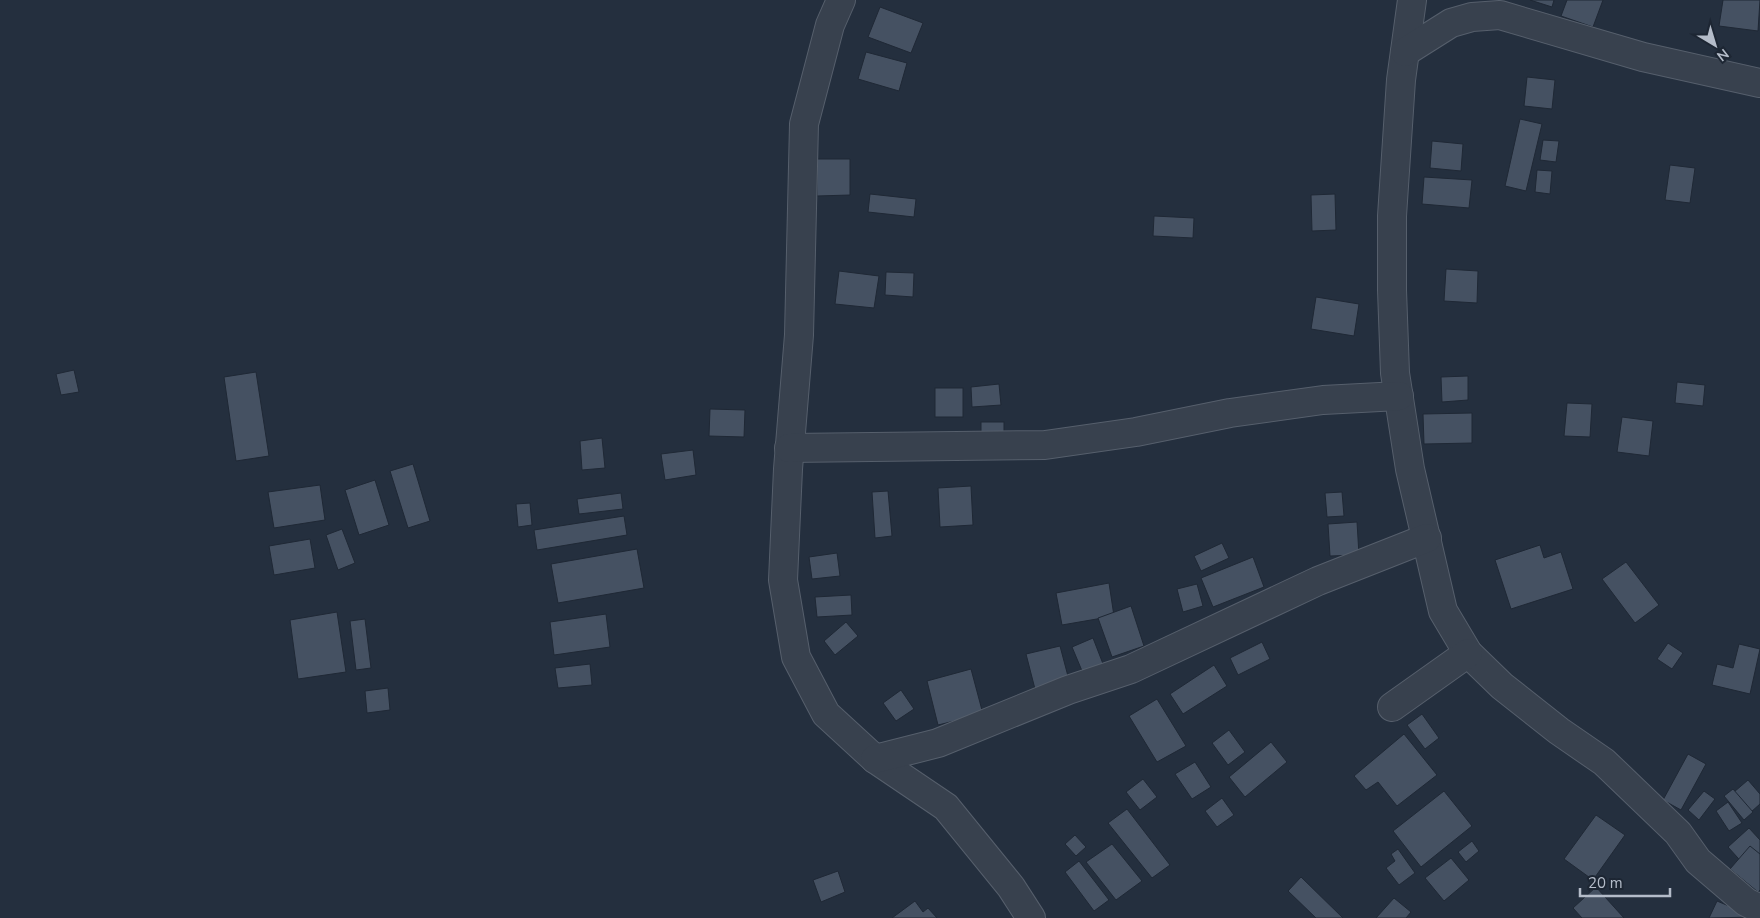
<svg xmlns="http://www.w3.org/2000/svg" width="1760" height="918" viewBox="0 0 1760 918" font-family="'Nunito Sans',sans-serif">
	<style>
		.building { fill: #455162; stroke: #1f2835 }
		.lines { fill: none; stroke-linecap: round; stroke-linejoin: round }
		.street-casing { stroke: #565f6c; stroke-width: 30 }
		.street { stroke: #38414e; stroke-width: 28 }
	</style>
	<rect width="100%" height="100%" fill="#242f3e"/>
	<g class="building">
		<path d="M1530,0H1554L1552,7Z"/>
		<path d="M1567,0H1603L1593,27L1561,16Z"/>
		<path d="M1723,0H1760L1758,31L1719,26Z"/>
		<path d="M880,7L923,23L911,53L868,37Z"/>
		<path d="M866,52L907,63L899,91L858,79Z"/>
		<path d="M1527,77L1555,80L1552,109L1524,106Z"/>
		<path d="M1520,119L1542,124L1526,191L1505,186Z"/>
		<path d="M1543,140L1559,141L1556,162L1540,160Z"/>
		<path d="M1432,141L1463,144L1461,171L1430,168Z"/>
		<path d="M817,159H850V195L817,196Z"/>
		<path d="M1670,165L1695,168L1690,203L1665,200Z"/>
		<path d="M1537,170L1552,171L1550,194L1535,192Z"/>
		<path d="M1424,177L1472,180L1469,208L1422,204Z"/>
		<path d="M870,194L916,199L914,217L868,212Z"/>
		<path d="M1335,194L1336,230L1312,231L1311,195Z"/>
		<path d="M1154,216L1194,218L1193,238L1153,236Z"/>
		<path d="M1446,269L1478,271L1477,303L1444,301Z"/>
		<path d="M839,271L879,276L874,308L835,304Z"/>
		<path d="M886,272L914,273L913,297L885,295Z"/>
		<path d="M1316,297L1359,304L1354,336L1311,329Z"/>
		<path d="M74,370L79,392L61,395L56,374Z"/>
		<path d="M256,372L269,456L236,461L224,377Z"/>
		<path d="M1468,376V400L1442,402L1441,377Z"/>
		<path d="M1677,382L1705,385L1703,406L1675,403Z"/>
		<path d="M999,384L1001,405L972,407L971,387Z"/>
		<rect x="935" y="388" width="28" height="29"/>
		<path d="M1567,403L1592,404L1590,437L1564,436Z"/>
		<path d="M710,409L745,410L744,437L709,436Z"/>
		<path d="M1472,413V443L1424,444L1423,414Z"/>
		<path d="M1622,417L1653,421L1649,456L1617,452Z"/>
		<rect x="981" y="422" width="23" height="14"/>
		<path d="M602,438L605,468L582,470L580,441Z"/>
		<path d="M693,450L696,475L665,480L661,454Z"/>
		<path d="M413,464L430,521L408,528L390,471Z"/>
		<path d="M375,480L389,525L359,535L345,490Z"/>
		<path d="M320,485L325,520L274,528L268,492Z"/>
		<path d="M971,486L973,525L940,527L938,488Z"/>
		<path d="M888,491L892,536L875,538L872,492Z"/>
		<path d="M1342,492L1344,516L1327,517L1325,493Z"/>
		<path d="M621,493L623,509L579,514L577,499Z"/>
		<path d="M530,503L532,525L518,527L516,504Z"/>
		<path d="M624,516L627,535L537,550L534,530Z"/>
		<path d="M1357,522L1359,555L1330,556L1328,524Z"/>
		<path d="M342,529L355,563L338,570L326,535Z"/>
		<path d="M310,539L315,568L274,575L269,546Z"/>
		<path d="M1222,543L1229,558L1201,571L1194,556Z"/>
		<path d="M1540,545L1544,558L1561,552L1573,589L1511,609L1495,560Z"/>
		<path d="M637,549L644,588L558,603L551,564Z"/>
		<path d="M837,553L840,576L812,579L809,557Z"/>
		<path d="M1253,557L1264,587L1213,607L1201,578Z"/>
		<path d="M1626,562L1659,605L1635,623L1602,579Z"/>
		<path d="M1109,583L1114,616L1062,625L1056,593Z"/>
		<path d="M1197,584L1203,606L1183,612L1177,589Z"/>
		<path d="M851,595L852,615L817,617L815,597Z"/>
		<path d="M1131,606L1144,646L1112,657L1098,618Z"/>
		<path d="M337,612L346,672L298,679L290,620Z"/>
		<path d="M606,614L610,647L554,655L550,622Z"/>
		<path d="M365,619L371,668L356,670L350,621Z"/>
		<path d="M846,622L858,636L835,655L824,641Z"/>
		<path d="M1093,638L1105,669L1085,678L1072,647Z"/>
		<path d="M1262,642L1270,659L1238,675L1230,658Z"/>
		<path d="M1668,643L1683,653L1672,669L1657,659Z"/>
		<path d="M1739,644L1760,649L1750,694L1712,685L1717,664L1733,668Z"/>
		<path d="M1060,646L1069,680L1035,689L1026,654Z"/>
		<path d="M590,664L592,685L558,688L555,668Z"/>
		<path d="M1214,665L1227,686L1183,714L1170,694Z"/>
		<path d="M971,669L983,714L938,725L927,681Z"/>
		<path d="M388,688L390,710L367,713L365,691Z"/>
		<path d="M901,690L914,709L896,721L883,703Z"/>
		<path d="M1157,699L1186,746L1157,762L1129,716Z"/>
		<path d="M1422,714L1439,738L1425,749L1407,725Z"/>
		<path d="M1229,730L1245,752L1228,765L1212,743Z"/>
		<path d="M1404,734L1437,775L1397,806L1378,782L1366,790L1354,776Z"/>
		<path d="M1271,742L1287,762L1245,797L1229,777Z"/>
		<path d="M1688,754L1706,764L1681,810L1663,800Z"/>
		<path d="M1195,762L1211,787L1192,799L1175,774Z"/>
		<path d="M1143,779L1157,797L1140,810L1126,792Z"/>
		<path d="M1748,780L1760,794V804L1751,812L1734,792Z"/>
		<path d="M1733,789L1753,812L1744,820L1724,796Z"/>
		<path d="M1444,791L1472,826L1421,867L1393,831Z"/>
		<path d="M1704,791L1715,799L1699,820L1688,810Z"/>
		<path d="M1222,798L1234,815L1217,827L1205,811Z"/>
		<path d="M1728,802L1742,823L1729,831L1716,811Z"/>
		<path d="M1127,809L1170,865L1152,878L1108,823Z"/>
		<path d="M1596,815L1625,835L1593,880L1564,859Z"/>
		<path d="M1749,828L1760,840V875L1756,878L1728,847Z"/>
		<path d="M1075,835L1086,847L1076,856L1065,844Z"/>
		<path d="M1472,841L1479,851L1466,862L1458,852Z"/>
		<path d="M1112,844L1142,881L1116,900L1086,862Z"/>
		<path d="M1750,846L1760,854V890L1758,892L1730,869Z"/>
		<path d="M1398,849L1415,873L1399,885L1386,868L1395,861L1391,854Z"/>
		<path d="M1451,858L1469,880L1444,901L1425,878Z"/>
		<path d="M1079,861L1109,900L1094,911L1065,872Z"/>
		<path d="M838,871L845,892L821,902L813,880Z"/>
		<path d="M1301,877L1343,918H1316L1288,891Z"/>
		<path d="M1596,887L1624,918H1582L1573,908Z"/>
		<path d="M1394,898L1411,912L1406,918H1376Z"/>
		<path d="M915,901L923,912L928,908L937,918H892Z"/>
		<path d="M1717,901L1755,917L1709,918Z"/>
	</g>
	<g class="lines">
		<defs>
			<g id="street">
				<path d="M841,0L830,25L804,124L799,335L788,469L783,580L796,657L826,714L875,759L946,807L1011,887L1031,918"/>
				<path d="M1412,0L1401,80L1392,216V290L1395,373L1410,469L1443,611L1468,653L1502,686L1559,731L1604,762L1678,833L1698,861L1746,902L1760,909"/>
				<path d="M1405,52L1451,23L1472,17L1500,15L1643,57L1760,83"/>
				<path d="M789,448L1045,445L1136,432L1230,413L1323,400L1399,396"/>
				<path d="M1392,707L1468,653"/>
				<path d="M875,759L938,743L1068,690L1131,669L1318,581L1427,538"/>
			</g>
		</defs>
		<use href="#street" class="street-casing"/>
		<use href="#street" class="street"/>
	</g>
	<g transform="translate(1715 45) rotate(142)" stroke="#1d2633" stroke-width="4" paint-order="stroke">
	<path d="M0-4L9 19L0 12L-9 19Z" fill="#b4bcc9"/>
	<text y="-8" font-size="14" font-weight="bold" text-anchor="middle" fill="#b4bcc9">N</text>
	</g>
	<path d="M1580 888v8h90v-8" fill="none" stroke="#b4bcc9" stroke-width="2.5"/>
	<text x="1588" y="888" font-size="15" fill="#b4bcc9" stroke="#1d2633" stroke-width="4" paint-order="stroke">20 m</text>
</svg>
